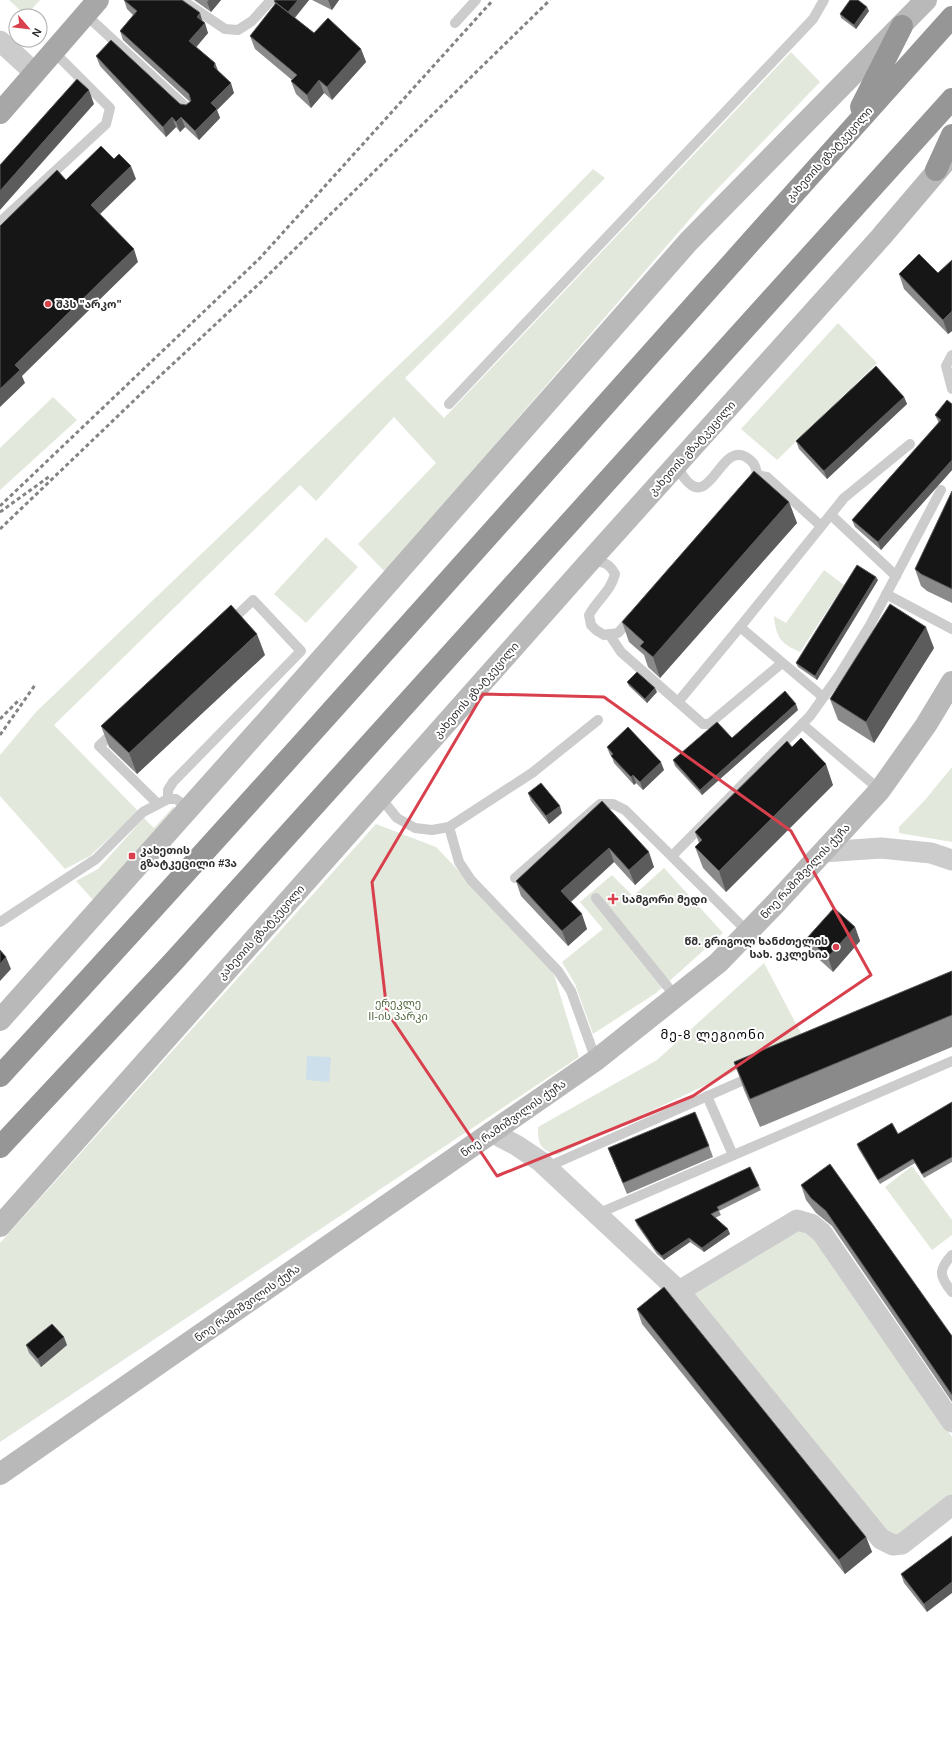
<svg xmlns="http://www.w3.org/2000/svg" width="952" height="1758" viewBox="0 0 952 1758" font-family="Helvetica,'Noto Sans Georgian',sans-serif">
	<style>
		.green { fill: #e3e8dc }
		.water { fill: #ccdfea }
		.lines { fill: none; stroke-linecap: round; stroke-linejoin: round }
		.lane { stroke: #ccc; stroke-width: 10 }
		.street { stroke: #ccc; stroke-width: 21 }
		.secondary { stroke: #b9b9b9; stroke-width: 22 }
		.primary { stroke: #a7a7a7; stroke-width: 22 }
		.highway { stroke: #969696; stroke-width: 22 }
		.rail { stroke: #848484; stroke-width: 3; stroke-dasharray: 4 3; stroke-linecap: butt }
		.wall { fill: #8a8a8a }
		.shaded-wall { fill: #5c5c5c }
		.building { fill: #161616; stroke: #5c5c5c }
		.marked { fill: none; stroke: #d8404d; stroke-width: 3; stroke-linejoin: round }
		.poi-dot { fill: #d8404d; stroke: #fff; stroke-width: 1.5 }
		.labels { text-anchor: middle; dominant-baseline: central; stroke-width: 4; stroke-linejoin: round; paint-order: stroke }
		.street-label { font-size: 11px; fill: #2f2f2f; stroke: #fff }
		.poi-label { font-size: 11px; font-weight: bold; fill: #2f2f2f; stroke: #fff; text-anchor: start }
		.park-label { font-size: 11px; fill: #536840; stroke: #fff }
		.quarter-label { font-size: 13px; letter-spacing: 1px; fill: #000; stroke: #fff }
	</style>
	<rect width="100%" height="100%" fill="#fff"/>
	<g class="green">
		<path d="M9,0H40L30,11L22,12Z"/>
		<path d="M791,52L820,82L702,205L385,572L358,544L436,463L394,417L316,501L300,485L54,725L138,811L90,856L65,869L0,796V755L36,712L448,318L593,169L605,178L405,378L444,418Z"/>
		<path d="M838,323L877,363L777,460L741,429Z"/>
		<path d="M53,397L77,420L0,490V448Z"/>
		<path d="M326,537L358,567L306,623L274,594Z"/>
		<path d="M824,570L844,585L800,652C780,643 776,637 774,616L786,623Z"/>
		<path d="M952,767V842L899,833V827L925,800Z"/>
		<path d="M174,806L173,814L95,902L76,881L98,869L144,818L154,828Z"/>
		<path d="M376,824L436,847L552,968L579,1057L0,1442V1243Z"/>
		<path d="M664,868L723,933L656,993L593,1034L575,984L562,962L603,929L580,902L612,875L633,896Z"/>
		<path d="M764,963L804,1039L557,1155C540,1149 538,1145 538,1127L657,1060Z"/>
		<path d="M912,1166L952,1220V1235L932,1250L885,1187Z"/>
		<path d="M800,1229L822,1246L952,1437V1494L900,1536L893,1537L690,1295Z"/>
	</g>
	<path class="water" d="M307,1056L331,1057L329,1082L306,1080Z"/>
	<g class="lines">
		<g class="lane">
			<path d="M182,0L225,29L238,30L252,21L271,0"/>
			<path d="M85,14L188,109"/>
			<path d="M455,23L476,0"/>
			<path d="M0,222L106,124L110,108L53,51"/>
			<path d="M952,355L946,366L952,389"/>
			<path d="M449,404L813,19L824,0"/>
			<path d="M681,463C679,470 681,474 686,480C710,509 721,442 746,457C754,462 756,466 757,475L751,485"/>
			<path d="M757,475L767,477L821,526"/>
			<path d="M831,515L896,576"/>
			<path d="M591,562C603,561 609,563 615,574C611,591 597,600 589,615L591,625L596,630L604,635L618,633L632,617"/>
			<path d="M886,594L952,629"/>
			<path d="M609,634L621,652L703,724H709L782,663"/>
			<path d="M823,697L740,627L844,498L910,444"/>
			<path d="M678,702L740,627"/>
			<path d="M802,724L880,790"/>
			<path d="M116,730L99,746L158,804"/>
			<path d="M384,793V802L397,818L415,828L432,830L449,827L532,773L598,720"/>
			<path d="M168,799V790L173,782L301,651L253,600L229,623"/>
			<path d="M449,827L459,862L471,880L558,971L571,991L596,1060"/>
			<path d="M672,856L810,716L840,674L869,627L941,490"/>
			<path d="M515,878L600,804H613L625,810L748,932"/>
			<path d="M596,898L676,997"/>
			<path d="M0,922L96,859L143,812L168,799H176L189,808"/>
			<path d="M707,1096L733,1155"/>
			<path d="M547,1167L753,1076"/>
			<path d="M597,1214L952,1061"/>
			<path d="M952,1255C938,1270 939,1276 952,1292"/>
		</g>
		<g class="street">
			<path d="M0,41L35,73"/>
			<path d="M823,852L881,848L931,853L952,860"/>
			<path d="M491,1132L516,1145L540,1161L679,1291L881,1539L893,1545L902,1544L952,1505"/>
			<path d="M679,1291L797,1220L811,1224L822,1233L952,1422"/>
		</g>
		<g class="secondary">
			<path d="M0,1020L265,723L689,241L926,0"/>
			<path d="M0,1226L589,562L881,237L950,156"/>
			<path d="M0,1474L596,1060L718,963L775,904L880,790L926,725L952,682"/>
		</g>
		<path class="primary" d="M0,113L98,0"/>
		<g class="highway">
			<path d="M861,107L902,26"/>
			<path d="M936,170L952,135"/>
			<path d="M0,1076C321,727 635,370 952,17"/>
			<path d="M0,1147L173,962L952,99"/>
		</g>
		<g class="rail">
			<path d="M0,506L260,258L493,0"/>
			<path d="M0,512L50,476"/>
			<path d="M0,529L147,388L262,281L550,0"/>
			<path d="M0,719L20,699"/>
			<path d="M0,735L35,685"/>
		</g>
	</g>
	<g class="wall">
		<path d="M124,0L202,21L208,33L196,47L218,71L234,93L217,110L220,118L199,140L185,127L180,132L176,127L166,137L100,66L96,56L180,104L186,105L190,102L123,40L120,31L133,15L127,9Z"/>
		<path d="M194,0H221L211,12Z"/>
		<path d="M275,0H309L295,18L314,33L361,49L366,62L332,100L324,93L311,108L296,94L291,81L292,80L255,49L250,36L275,5L274,1Z"/>
		<path d="M312,0H339L332,10Z"/>
		<path d="M869,11L856,29L841,18L840,14Z"/>
		<path d="M952,260V331L948,334L904,289L899,274L938,273Z"/>
		<path d="M904,397L907,404L827,479L799,449L796,441Z"/>
		<path d="M952,404V470L881,550L855,527L852,520L939,423L935,415Z"/>
		<path d="M952,491V603L927,591L921,586L915,569Z"/>
		<path d="M789,502L797,523L660,678L648,667L644,655L629,642L622,622Z"/>
		<path d="M878,580L817,680L798,667L796,663Z"/>
		<path d="M934,648L874,743L838,720L830,699Z"/>
		<path d="M265,655L137,774L109,747L101,726Z"/>
		<path d="M627,682L657,692L647,703L629,686Z"/>
		<path d="M798,710L702,795L675,766L673,760L732,738Z"/>
		<path d="M607,747L664,770L643,790L636,783L634,785L614,763L612,757L610,755Z"/>
		<path d="M792,747L833,785L726,892L703,868L695,847L699,843L695,832Z"/>
		<path d="M528,793L562,813L549,824L531,801Z"/>
		<path d="M602,801L654,867L635,885L614,862L571,902L587,929L568,946L521,896L516,881Z"/>
		<path d="M855,927L860,941L833,972L812,953L807,938Z"/>
		<path d="M952,971V1047L760,1127L744,1090L734,1062Z"/>
		<path d="M952,1102V1162L924,1178L915,1163L880,1184L858,1148L857,1144L898,1134Z"/>
		<path d="M709,1146L713,1157L627,1194L608,1148Z"/>
		<path d="M801,1185L952,1336V1402L832,1226L816,1213L806,1200Z"/>
		<path d="M759,1186L761,1190L719,1211L721,1215L715,1218L730,1234L704,1252L690,1242L664,1260L657,1254L637,1225L635,1220Z"/>
		<path d="M637,1309L866,1537L872,1552L845,1574L642,1324Z"/>
		<path d="M26,1345H67L41,1367L29,1353Z"/>
		<path d="M952,1536L927,1612L904,1583L901,1574Z"/>
	</g>
	<g class="shaded-wall">
		<path d="M209,0H221L211,12L207,2Z"/>
		<path d="M298,0H309L291,22L287,13Z"/>
		<path d="M328,0H339L332,10Z"/>
		<path d="M867,7L869,11L856,29L854,25Z"/>
		<path d="M200,13L203,23L197,17Z"/>
		<path d="M205,23L208,33L193,51L189,41Z"/>
		<path d="M361,49L366,62L332,100L327,87Z"/>
		<path d="M215,63L219,73L214,67Z"/>
		<path d="M319,80L324,93L311,108L307,95Z"/>
		<path d="M231,83L234,93L217,110L220,118L199,140L195,131L211,103Z"/>
		<path d="M89,90L94,104L0,210V191Z"/>
		<path d="M172,117L176,127L166,137L163,127Z"/>
		<path d="M181,117L185,127L180,132L176,122Z"/>
		<path d="M131,166L136,179L96,218L91,205Z"/>
		<path d="M134,249L138,262L22,376L25,383L0,407V389L15,365Z"/>
		<path d="M952,311V331L948,334L943,320Z"/>
		<path d="M904,397L907,404L827,479L824,471Z"/>
		<path d="M952,460V470L881,550L878,542Z"/>
		<path d="M789,502L797,523L660,678L653,657Z"/>
		<path d="M876,577L878,580L817,680L815,676Z"/>
		<path d="M926,627L934,648L874,743L866,722Z"/>
		<path d="M257,634L265,655L137,774L129,753Z"/>
		<path d="M655,688L657,692L647,703L645,699Z"/>
		<path d="M796,704L798,710L702,795L700,790Z"/>
		<path d="M661,762L664,770L643,790L640,782Z"/>
		<path d="M826,764L833,785L726,892L719,871Z"/>
		<path d="M633,775L636,783L634,785L631,777Z"/>
		<path d="M560,806L562,813L549,824L546,816Z"/>
		<path d="M609,848L614,862L566,906L561,891Z"/>
		<path d="M649,852L654,867L635,885L629,870Z"/>
		<path d="M582,914L587,929L568,946L562,931Z"/>
		<path d="M855,927L860,941L833,972L828,957Z"/>
		<path d="M6,957L11,969L0,981V964Z"/>
		<path d="M728,1229L730,1234L704,1252L702,1248Z"/>
		<path d="M689,1238L690,1242L664,1260L662,1256Z"/>
		<path d="M64,1337L67,1345L41,1367L38,1359Z"/>
		<path d="M866,1537L872,1552L845,1574L839,1560Z"/>
		<path d="M952,1582V1593L927,1612L924,1604Z"/>
	</g>
	<g class="building">
		<path d="M124,0H182L199,12L200,13L197,17L205,23L189,41L215,63L214,67L231,83L211,103L217,109L195,131L181,117L176,122L172,117L163,127L96,56L111,40L180,104L186,105L191,101L189,94L120,31L137,11Z"/>
		<path d="M275,0H298L288,12L274,1Z"/>
		<path d="M850,0H858L867,7L854,25L840,14Z"/>
		<path d="M276,3L314,33L328,18L361,49L327,87L319,80L307,95L291,81L297,75L250,36Z"/>
		<path d="M77,79L89,90L0,191V165Z"/>
		<path d="M101,146L114,159L119,154L131,166L91,205L134,249L15,365L20,370L0,389V226L57,170L66,180Z"/>
		<path d="M919,254L938,273L952,260V311L943,320L899,274Z"/>
		<path d="M876,366L904,397L824,471L796,441Z"/>
		<path d="M947,400L952,404V460L878,542L852,520L941,420L935,415Z"/>
		<path d="M754,471L789,502L653,657L640,646L644,642L622,622Z"/>
		<path d="M952,491V589L921,574L915,569Z"/>
		<path d="M857,565L876,577L815,676L796,663Z"/>
		<path d="M890,604L926,627L866,722L830,699Z"/>
		<path d="M231,605L257,634L129,753L101,726Z"/>
		<path d="M637,672L655,688L645,699L627,682Z"/>
		<path d="M785,691L796,704L700,790L673,760L717,722L732,738Z"/>
		<path d="M628,727L661,762L640,782L633,775L631,777L611,756L613,754L607,747Z"/>
		<path d="M801,738L826,764L719,871L695,847L702,840L695,832L787,741L792,747Z"/>
		<path d="M541,783L560,806L546,816L528,793Z"/>
		<path d="M602,801L649,852L629,870L609,848L561,891L582,914L562,931L516,881Z"/>
		<path d="M834,908L855,927L828,957L807,938Z"/>
		<path d="M0,950L6,957L0,964Z"/>
		<path d="M952,971V1015L750,1099L734,1062Z"/>
		<path d="M952,1102V1157L922,1174L913,1159L878,1180L857,1144L892,1123L898,1134Z"/>
		<path d="M695,1112L709,1146L623,1183L608,1148Z"/>
		<path d="M830,1164L952,1336V1395L826,1211L811,1198L801,1185Z"/>
		<path d="M750,1167L759,1186L717,1207L719,1210L711,1214L728,1229L702,1248L689,1238L662,1256L655,1249L635,1220Z"/>
		<path d="M664,1287L866,1537L839,1560L637,1309Z"/>
		<path d="M52,1324L64,1337L38,1359L26,1345Z"/>
		<path d="M952,1536V1582L924,1604L901,1574Z"/>
	</g>
	<path class="marked" d="M483,694L604,697L791,831L871,975L693,1096L497,1176L387,1012L372,882Z"/>
	<g class="poi-dot">
		<circle cx="48" cy="304" r="4"/>
		<rect x="128" y="852" width="8" height="8" rx="2"/>
		<path d="M611 893h4v4h4v4h-4v4h-4v-4h-4v-4h4z"/>
		<circle cx="836" cy="947" r="4"/>
	</g>
	<g class="labels">
		<g class="street-label">
			<text transform="translate(829 154) rotate(-48)">კახეთის გზატკეცილი</text>
			<text transform="translate(692 448) rotate(-48)">კახეთის გზატკეცილი</text>
			<text transform="translate(476 690) rotate(-49)">კახეთის გზატკეცილი</text>
			<text transform="translate(805 871) rotate(-47)">ნოე რამიშვილის ქუჩა</text>
			<text transform="translate(261 932) rotate(-48)">კახეთის გზატკეცილი</text>
			<text transform="translate(513 1118) rotate(-35)">ნოე რამიშვილის ქუჩა</text>
			<text transform="translate(247 1303) rotate(-35)">ნოე რამიშვილის ქუჩა</text>
		</g>
		<g class="poi-label">
			<text x="56" y="304">შპს "არკო"</text>
			<text x="140" y="850">კახეთის<tspan x="140" dy="13">გზატკეცილი #3ა</tspan></text>
			<text x="622" y="899">სამგორი მედი</text>
			<text x="828" y="941" text-anchor="end">წმ. გრიგოლ ხანძთელის<tspan x="828" dy="13">სახ. ეკლესია</tspan></text>
		</g>
		<g class="park-label">
			<text x="398" y="1003">ერეკლე<tspan x="398" dy="13">II-ის პარკი</tspan></text>
		</g>
		<g class="quarter-label">
			<text x="713" y="1034">მე-8 ლეგიონი</text>
		</g>
	</g>
	<g transform="translate(28 28) rotate(118)"><circle r="19" fill="#ffffff" stroke="#acacac"/>
	<path d="M0-3L7 15L0 10L-7 15Z" fill="#d8404d"/>
	<text y="-6" font-size="11" font-weight="bold" text-anchor="middle" fill="#2f2f2f">N</text>
	</g>
</svg>
